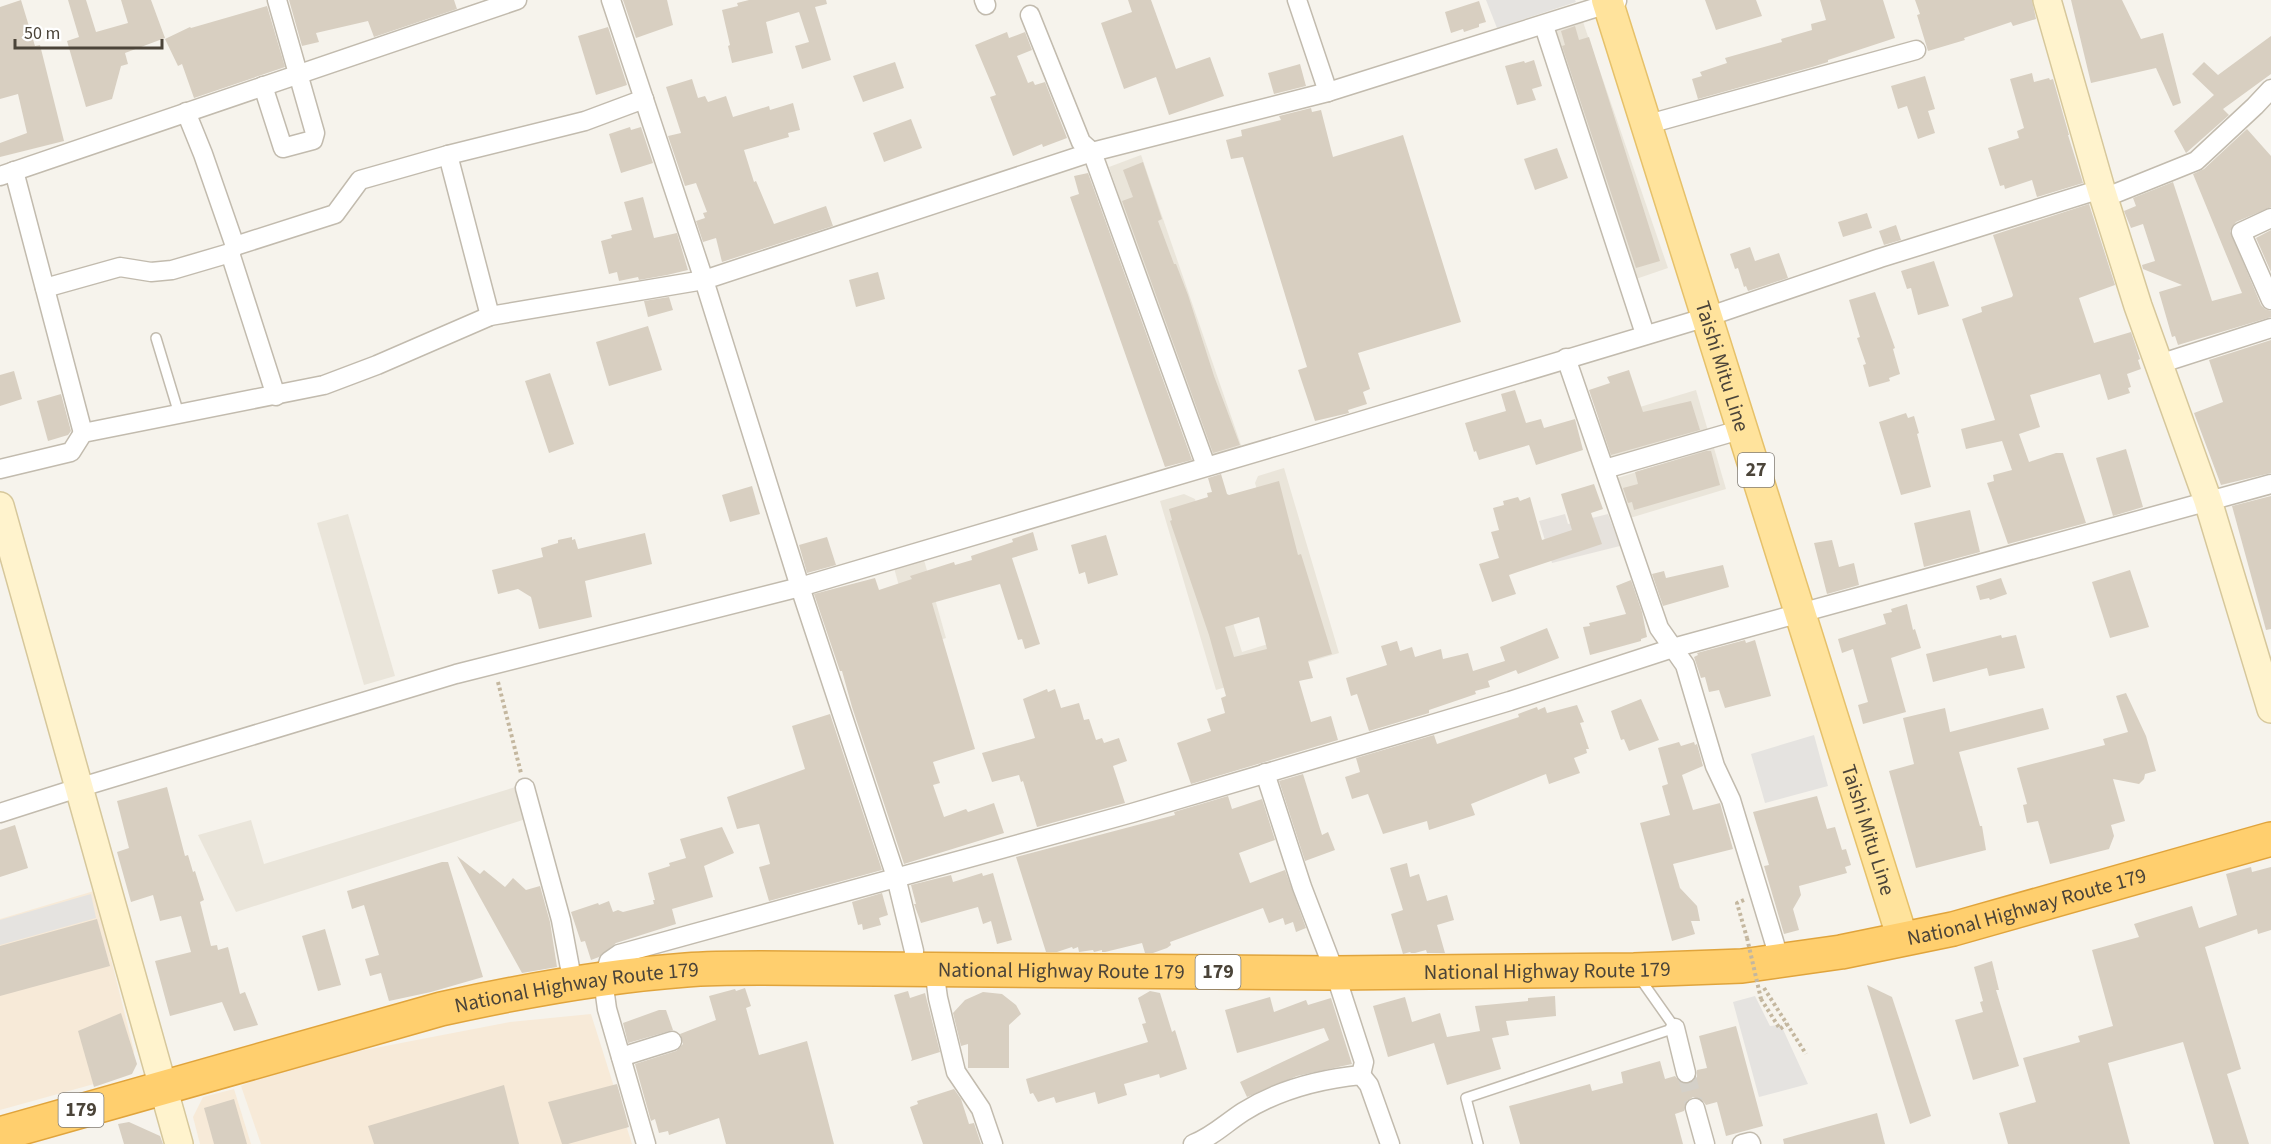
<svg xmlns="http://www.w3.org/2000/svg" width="2271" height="1144" viewBox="0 0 2271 1144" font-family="'Source Sans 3',sans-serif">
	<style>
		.residential { fill: #eae5da }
		.commercial { fill: #f7ead8 }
		.industrial { fill: #e6e2dd }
		.parking { fill: #e5e3e0 }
		.building { fill: #d8cfc1; fill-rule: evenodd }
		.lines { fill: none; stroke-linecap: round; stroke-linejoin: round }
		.street-tunnel { stroke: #d4d0c8; stroke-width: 18; stroke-dasharray: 18 9; stroke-linecap: butt }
		.lane-casing { stroke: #c2bbae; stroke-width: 12 }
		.street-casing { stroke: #c2bbae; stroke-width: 21 }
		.secondary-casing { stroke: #d6c79b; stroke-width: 30 }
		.primary-casing { stroke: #e6c16a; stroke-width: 33 }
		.highway-casing { stroke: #e0a43c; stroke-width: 36 }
		.path { stroke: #c4b79f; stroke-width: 4; stroke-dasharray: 3 3; stroke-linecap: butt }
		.lane { stroke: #fff; stroke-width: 9 }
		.street { stroke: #fff; stroke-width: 18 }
		.secondary { stroke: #fff3cd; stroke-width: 27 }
		.primary { stroke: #ffe39c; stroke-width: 30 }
		.highway { stroke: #ffcf6e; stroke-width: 33 }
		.path-bridge { stroke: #c4b79f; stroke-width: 4; stroke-dasharray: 3 3; stroke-linecap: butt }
		.labels { text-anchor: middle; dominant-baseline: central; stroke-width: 5; stroke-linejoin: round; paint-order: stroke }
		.shield { fill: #fff; stroke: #817c74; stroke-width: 1.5 }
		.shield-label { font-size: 20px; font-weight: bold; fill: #4b4439 }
		.street-label { font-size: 21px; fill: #4b4439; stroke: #fff }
	</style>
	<rect width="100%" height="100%" fill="#f6f3ec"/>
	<g class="residential">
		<path d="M1583,22L1668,268L1633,280L1549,34Z"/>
		<path d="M1141,155L1242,448L1210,459L1109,167Z"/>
		<path d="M1696,390L1708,431L1609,460L1597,420Z"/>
		<path d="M1714,448L1726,489L1630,518L1617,478Z"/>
		<path d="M1284,468L1339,653L1216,690L1160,501L1184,494L1195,499L1242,652L1301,634L1255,483L1258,476Z"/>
		<path d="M348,514L395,676L364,685L317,523Z"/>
		<path d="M924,560L946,638L916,647L894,568Z"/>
		<path d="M519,786L529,818L236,912L198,835L251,820L264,864Z"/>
	</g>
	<g class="commercial">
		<path d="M94,891L134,1051L123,1076L0,1110V919Z"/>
		<path d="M591,1014L632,1144H261L241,1086L292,1064L510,1022Z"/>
		<path d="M234,1089L251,1144H200L193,1117L203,1097Z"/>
	</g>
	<path class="industrial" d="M1565,514L1568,524L1608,514L1620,546L1552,563L1539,521Z"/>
	<g class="parking">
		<path d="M1486,0H1575L1576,2L1497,28Z"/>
		<path d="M1814,735L1828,786L1765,803L1751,754Z"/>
		<path d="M91,894L96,918L0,945V920Z"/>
		<path d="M1755,996L1770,1026L1781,1025L1808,1084L1759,1097L1733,1002Z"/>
	</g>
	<g class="building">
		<path d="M21,0L35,46L40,45L64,141L0,157V143L27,133L18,94L0,99V7Z"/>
		<path d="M68,0H86L96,32L128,23L121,0H151L165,38L125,53L128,64L121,66L112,99L86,107L67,41L79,37Z"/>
		<path d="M289,0H454L457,9L374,37L368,21L316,33L319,42L302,46Z"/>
		<path d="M623,0H667L673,25L636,38Z"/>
		<path d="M749,0H826L827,4L815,7L831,60L802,69L795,46L809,42L799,12L766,22L773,53L732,63L728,46L730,45L722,10L738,6L737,3Z"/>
		<path d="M1128,0H1151L1176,69L1210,57L1224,96L1169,115L1156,77L1124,89L1101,23L1132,12Z"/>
		<path d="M1705,0H1756L1762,16L1716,30Z"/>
		<path d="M1820,0H1883L1895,38L1828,60V62L1812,67L1698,99L1692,79L1702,76L1700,72L1727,63L1725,58L1782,42L1781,39L1812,30L1811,24L1826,20Z"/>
		<path d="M1915,0H2032L2036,19L2013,26L2011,22L1964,38L1965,40L1928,51L1917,15L1920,14Z"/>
		<path d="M2071,0H2122L2141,39L2163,33L2181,103L2173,106L2156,68L2091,83Z"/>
		<path d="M1479,1L1486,22L1479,24V27L1464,32L1463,29L1451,33L1445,12Z"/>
		<path d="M267,6L285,67L194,98L182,64L178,66L165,39L190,27L191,28Z"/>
		<path d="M1575,26L1579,40L1589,37L1660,261L1636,268L1562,46L1565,45L1561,31Z"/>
		<path d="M608,27L627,85L596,95L578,36Z"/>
		<path d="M1007,32L1009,38L1025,32L1032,50L1017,56L1028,83L1033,81L1035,85L1045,82L1067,138L1043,147L1042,144L1013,156L990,97L996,95L975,45Z"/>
		<path d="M2271,36V74L2223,109L2229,115L2186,153L2174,131L2214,95L2192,74L2204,62L2218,75Z"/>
		<path d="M1534,60L1542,86L1532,89L1536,100L1517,105L1505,66L1524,61L1525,63Z"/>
		<path d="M895,62L904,88L863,102L853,76Z"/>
		<path d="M1300,64L1306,86L1274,94L1268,73Z"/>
		<path d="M2032,73L2034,82L2049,78L2050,80L2053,79L2069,135H2068L2083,183L2037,197L2032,180L2005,189L2004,185L2000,186L1988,148L2019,138L2017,131L2024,128L2010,79Z"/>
		<path d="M1925,76L1935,109L1928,111L1935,133L1918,139L1907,106L1898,109L1891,86Z"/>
		<path d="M692,79L698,98L705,96L708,102L726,96L733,117L769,106L770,110L793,103L800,130L788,133L789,137L744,150L754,182L756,181L774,224L826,206L833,226L722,262L716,238L703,242L696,221L705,218L703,213L707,212L696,183L685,186L668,136L681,133L666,87Z"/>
		<path d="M1311,108L1312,112L1321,110L1333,157L1403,135L1461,322L1358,353L1370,389L1363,392L1367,404L1348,410L1349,413L1315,421L1298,370L1307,367L1243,157L1231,159L1226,140L1242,136L1241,130L1281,120L1279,116Z"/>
		<path d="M911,119L922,148L884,162L873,133Z"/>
		<path d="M630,127L631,130L641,127L653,163L621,173L609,134Z"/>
		<path d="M2247,129L2271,156V207L2236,222L2230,231L2261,305L2265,309L2271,311V317L2178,345L2175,336L2172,337L2159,292L2182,285L2143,269L2142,265L2155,261L2143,224L2131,228L2124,211L2136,206L2133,198L2173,182L2212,301L2242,293L2193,174L2204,169Z"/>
		<path d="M1557,148L1568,178L1535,190L1524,159Z"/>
		<path d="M1143,162L1162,219L1158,221L1174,264H1176L1188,295L1214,376L1240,445L1213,453L1122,201L1133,197L1123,170Z"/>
		<path d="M1088,173L1192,460L1165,467L1070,197L1079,194L1074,176Z"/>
		<path d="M643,197L654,238L677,233L688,270L667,275L639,280L638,277L619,281L617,272L609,274L601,241L612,238L611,235L632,230L624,202Z"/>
		<path d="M2089,204L2115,285L2079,298L2094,343L2131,332L2140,359L2138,360L2141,369L2127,374L2131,387L2128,388L2130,393L2108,400L2100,374L2030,395L2040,427L2019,434L2029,462L2056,453H2063L2086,523L2008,544L1987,483L1994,481L1993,475L2012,470L2002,441L1966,449L1961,429L1995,420L1962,319L1982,312L1981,307L2012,297L2013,295L1993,235Z"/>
		<path d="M1867,213L1872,228L1843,237L1838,222Z"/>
		<path d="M1896,225L1901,240L1884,245L1879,231Z"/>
		<path d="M2271,230V272L2256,238Z"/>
		<path d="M1750,247L1755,261L1779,253L1788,278L1748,291L1746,286L1744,287L1738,268L1735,269L1730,254Z"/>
		<path d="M1934,261L1949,306L1918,315L1911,288L1907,289L1901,271Z"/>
		<path d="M878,272L885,299L856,307L849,280Z"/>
		<path d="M1875,292L1895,348L1893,349L1900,374L1889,378L1890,381L1869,387L1863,365L1866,364L1857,338L1860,337L1849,300Z"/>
		<path d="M669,297L673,310L648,317L644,301Z"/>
		<path d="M648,326L662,370L609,386L596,342Z"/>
		<path d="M2271,340V473L2221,485L2194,413L2223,402L2209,360Z"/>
		<path d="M1629,370L1643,412L1691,401L1700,430L1611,455L1589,390L1610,383L1607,377Z"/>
		<path d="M14,371L22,399L0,406V375Z"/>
		<path d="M550,373L574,444L549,453L525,381Z"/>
		<path d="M1515,390L1526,423L1541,419L1544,428L1575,419L1583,450L1536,465L1529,445L1479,460L1476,451L1474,452L1465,423L1506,411L1501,394Z"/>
		<path d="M61,394L71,431L68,435L48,441L37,401Z"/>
		<path d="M1906,413L1908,418L1914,416L1919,433L1917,434L1931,487L1901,495L1879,422Z"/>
		<path d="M2126,449L2143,507L2113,516L2096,458Z"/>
		<path d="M1706,451H1711L1720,485L1634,510L1632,502L1628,503L1623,488L1638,484L1635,472Z"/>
		<path d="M1221,474L1227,494L1229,495L1279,481L1298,555L1301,554L1332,654L1308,661L1313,678L1299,681L1311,722L1331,716L1338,740L1191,784L1177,743L1211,731L1207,719L1225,713L1221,698L1226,696L1209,635L1170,521L1172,520L1169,509L1208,497L1207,493L1212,492L1208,478ZM1259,617L1267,649L1234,657L1225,627Z"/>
		<path d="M1594,484L1603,509L1591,513L1602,544L1509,575L1516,594L1492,602L1479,564L1499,558L1491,532L1499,530L1493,508L1504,505L1503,501L1518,497L1520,501L1530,497L1542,540L1572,530L1561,494Z"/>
		<path d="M752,486L760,514L730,522L722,495Z"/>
		<path d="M2271,496V629L2266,630L2232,506Z"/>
		<path d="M1970,510L1980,552L1924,567L1914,523Z"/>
		<path d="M1033,532L1038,550L1012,558L1040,644L1025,649L1022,639L1018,640L1000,584L932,603L975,749L933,762L940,783L933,785L944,817L966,809L968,812L994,803L1004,833L904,864L852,707L842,671H840L814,594L875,578L879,590L912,579L910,576L954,562L955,565L972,560L971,556L1013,542L1012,539Z"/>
		<path d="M645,533L652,564L585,581L592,617L539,629L531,597L518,589L498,594L492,570L543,557L541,548L558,543V540L572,537V540L575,539L578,549Z"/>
		<path d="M1106,535L1118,575L1088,584L1085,572L1079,574L1071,545Z"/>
		<path d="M827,537L836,565L807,573L799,545Z"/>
		<path d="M1832,540L1839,567L1854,563L1859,585L1827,594L1814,543Z"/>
		<path d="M1723,565L1729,587L1663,606L1652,574L1664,571L1666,578Z"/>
		<path d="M2130,570L2149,627L2110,638L2092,582Z"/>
		<path d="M2001,578L2007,594L1990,600L1989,598L1980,600L1976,586Z"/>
		<path d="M1631,580L1642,612L1647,637L1641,639V641L1590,655L1583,627L1590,626L1589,623L1626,614L1616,586Z"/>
		<path d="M1907,604L1913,630L1915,629L1921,648L1891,658L1906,712L1863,724L1858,705L1868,702L1853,649L1842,653L1838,639L1886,624L1883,614L1892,612L1891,609Z"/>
		<path d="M1547,628L1559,658L1518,674L1516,670L1488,681L1490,687L1475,691L1476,694L1429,710V713L1369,731L1357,694L1351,696L1346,678L1387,665L1381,646L1397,641L1400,651L1412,647L1415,657L1441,649L1443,659L1468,653L1473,671L1505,661L1500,647Z"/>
		<path d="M2001,635L2002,638L2016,635L2025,668L1989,676L1987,668L1933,682L1926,654Z"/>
		<path d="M1745,640L1746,643L1755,640L1771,696L1725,708L1719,690L1709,692L1705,677L1701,678L1694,657L1698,655L1697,653Z"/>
		<path d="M1047,689L1048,692L1055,689L1061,708L1079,703L1084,720L1089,719L1096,740L1102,738L1104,743L1119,738L1127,761L1113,766L1125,803L1037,827L1023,781L1021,782L1019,775L992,782L982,753L1035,738L1023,699Z"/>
		<path d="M2126,693L2146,736L2156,771L2145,774L2144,779L2139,784L2113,779L2125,821L2111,825L2114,836L2109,849L2050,864L2038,821L2027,823L2023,805L2027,804L2017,768L2105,745L2103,739L2128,732L2116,696Z"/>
		<path d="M1641,699L1659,740L1629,751L1624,739L1621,740L1611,711Z"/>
		<path d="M1577,705L1584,722L1580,723L1589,749H1586L1587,753L1574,758L1580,773L1549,784L1546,774L1471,804L1475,815L1429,830L1427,821L1383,834L1368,794L1352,799L1345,777L1360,772L1356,758L1434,735L1437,744L1519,717L1518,714L1537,707L1538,710L1545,707L1547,713Z"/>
		<path d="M1945,708L1950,732L2043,708L2049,729L1959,752L1980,826H1982L1986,850L1916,868L1889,771L1914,764L1903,718Z"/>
		<path d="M830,714L882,870L769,901L759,867L770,864L759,824L737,829L727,797L805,769L792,726Z"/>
		<path d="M1679,742L1681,746L1694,742L1695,745L1697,744L1703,766L1682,775L1693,810L1720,803L1733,849L1673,864L1680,888L1697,906L1700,921H1691L1695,934L1672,941L1640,823L1670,815L1662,786L1668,784L1658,748Z"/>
		<path d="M1303,774L1322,835L1328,832L1335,850L1305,861L1279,781Z"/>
		<path d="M167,787L185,856L188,855L193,872L195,871L204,900L200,902L211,946L217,945L218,950L228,947L240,994L245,992L258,1025L234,1031L222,1002L170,1016L155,961L191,952L181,916L160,921L153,895L131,902L117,852L129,848L117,801Z"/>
		<path d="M1228,796L1232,809L1262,799L1275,840L1239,853L1250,883L1285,870L1306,928L1296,932L1293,922L1285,925L1283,918L1269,923L1263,908L1170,942L1171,945L1167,948L1153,953H1145L1142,943L1105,952H1102V950L1094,952L1093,950L1079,952L1078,947L1073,949L1072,947L1057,952H1046L1016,857L1175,815L1174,812Z"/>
		<path d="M1817,796L1827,829L1835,827L1842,850L1846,849L1851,865L1845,867L1847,873L1799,886L1801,895L1793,909L1799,930L1784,934L1764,866L1769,865L1753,812Z"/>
		<path d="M15,825L28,868L0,877V830Z"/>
		<path d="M722,827L734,853L704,866L713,897L672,909L676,924L616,943L599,957L591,960L585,941L581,942L571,912L598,903L599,905L609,901L613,912L618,910L623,912L654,904L653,900H655L648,873L670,866L669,863L686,858L680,839Z"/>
		<path d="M457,856L480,874L484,870L505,887L513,878L526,890L540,886L550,922L557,967L522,973Z"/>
		<path d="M442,862H448L483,977L431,992L389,1001L381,973L370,976L365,959L379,955L364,905L352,909L347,891Z"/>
		<path d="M1407,863L1410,877L1419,874L1427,901L1447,895L1454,920L1437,925L1445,953H1427L1426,950L1415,953H1411L1410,952L1403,954L1391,914L1403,910L1390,868Z"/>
		<path d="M2251,867L2252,872L2271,867V930L2258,934L2257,929L2205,947L2241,1069L2227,1074L2249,1144H2214L2183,1042L2108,1063L2130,1144H2008L1999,1113L2036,1102L2023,1058L2080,1042L2078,1036L2113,1026L2092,950L2139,937L2134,924L2192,906L2199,928L2237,915L2226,874Z"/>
		<path d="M982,873L983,876L993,873L1012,940L997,944L991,921L983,924L978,907L921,923L914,904H916L911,885L951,875L953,882Z"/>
		<path d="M882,893L888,915L879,918L881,925L863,930L862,924L858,925L852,902Z"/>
		<path d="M97,919L110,966L0,996V946Z"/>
		<path d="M325,929L341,985L318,991L302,936Z"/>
		<path d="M1992,961L1999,990H1996L2019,1066L1973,1080L1955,1020L1983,1012L1980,1002L1983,1001L1974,967Z"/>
		<path d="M1867,985L1892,997L1931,1116L1910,1124Z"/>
		<path d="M745,988L751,1006L746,1008L759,1055L807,1041L834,1144H726L719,1118L669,1135L668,1131L659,1133L655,1119L651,1121L635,1064L676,1051L683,1044L680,1034L716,1020L709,996L735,989L736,991Z"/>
		<path d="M908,991L910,998L925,993L940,1052L911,1061L912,1059L894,995Z"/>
		<path d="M1150,991L1160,993L1172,1032L1175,1030L1187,1069L1160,1078L1159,1074L1124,1084L1127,1095L1098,1104L1095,1092L1056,1103L1054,1097L1038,1102L1033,1093L1030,1094L1026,1079L1148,1042L1142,1024L1146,1023L1138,998Z"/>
		<path d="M983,992L1002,994L1016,1005L1021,1014L1009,1025V1068H968V1044L961,1046L953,1013L965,1000Z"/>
		<path d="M1555,996L1556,1016L1506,1021L1509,1035L1492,1038L1501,1069L1447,1085L1434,1043L1388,1057L1373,1006L1405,997L1412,1022L1440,1013L1447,1037L1480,1031L1475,1006L1528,1001V998Z"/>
		<path d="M1270,997L1274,1012L1306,1000L1308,1005L1331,998L1352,1064L1297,1076L1247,1097L1240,1082L1329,1040L1324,1028L1237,1053L1225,1010Z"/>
		<path d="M659,1010H666L673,1030L628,1043L623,1023Z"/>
		<path d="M121,1013L137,1064L132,1074L94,1087L78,1031Z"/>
		<path d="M1736,1026L1763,1126L1726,1136L1717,1102L1706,1105L1702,1100L1693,1097L1687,1101L1684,1111L1675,1114L1683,1144H1520L1509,1106L1590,1084L1592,1091L1623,1083L1621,1072L1660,1061L1665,1079L1675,1076L1682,1084H1689L1697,1077V1070L1707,1068L1699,1036Z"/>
		<path d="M617,1084L629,1127L568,1144H562L548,1102Z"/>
		<path d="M504,1085L519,1144H374L368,1126Z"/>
		<path d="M954,1089L961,1099L969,1124L974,1123L981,1144H923L910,1107L918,1104L917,1101Z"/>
		<path d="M234,1099L247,1144H214L204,1108Z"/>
		<path d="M1877,1113L1885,1144H1784L1783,1139Z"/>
		<path d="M129,1122L160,1136L163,1144H124L118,1124Z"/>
	</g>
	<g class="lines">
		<path class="street-tunnel" d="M1686,1073L1695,1108"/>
		<defs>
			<g id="lane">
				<path d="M156,338L179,414"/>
				<path d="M1478,1144L1466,1098L1675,1028L1639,977"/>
			</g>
			<g id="street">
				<path d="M611,0L704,280L800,587L896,877L914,951L913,969"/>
				<path d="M984,0L986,5"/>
				<path d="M1297,0L1328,92"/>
				<path d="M1030,15L1081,142L1092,152L1206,466"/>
				<path d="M1544,26L1645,334"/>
				<path d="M263,86L283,148L313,140L315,133L277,0"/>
				<path d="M186,112L203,154L235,246"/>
				<path d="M1645,125L1916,50"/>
				<path d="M448,155L490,316"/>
				<path d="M14,171L83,433"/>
				<path d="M0,176L517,0"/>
				<path d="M2104,198L2196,161L2255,106L2271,89"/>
				<path d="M2271,218L2241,232L2271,300"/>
				<path d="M230,253L276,396"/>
				<path d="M45,288L120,267L151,272L172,270L230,253L235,246L335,214L360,180L448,155L585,121L644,99"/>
				<path d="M1566,358L1659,628L1685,665L1715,766L1731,800L1780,961"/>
				<path d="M2159,364L2271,328"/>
				<path d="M0,469L71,452L83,433L324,385L377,365L490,316L704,280L1092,152L1328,92L1617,1"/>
				<path d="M1605,469L1743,429"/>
				<path d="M1265,773L1302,887L1335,973L1364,1062L1361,1075"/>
				<path d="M525,788L561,920L573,984"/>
				<path d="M0,813L78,788L456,674L800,587L1284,444L1707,317L1880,258L2101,189"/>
				<path d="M934,969L938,998L956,1072L981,1109L993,1144"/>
				<path d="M1675,1028L1686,1073"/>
				<path d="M621,1057L672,1041"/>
				<path d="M1695,1108L1705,1144"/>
				<path d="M646,1144L607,1009L603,980L609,961L619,954L1132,813L1510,701L1673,648L2271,484"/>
				<path d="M1193,1144C1212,1137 1226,1123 1243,1112C1278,1090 1321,1079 1361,1075L1369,1085L1390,1144"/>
				<path d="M1742,1144L1750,1142L1751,1144"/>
			</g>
			<g id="secondary">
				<path d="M2047,0L2101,189L2138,306L2208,501L2271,709"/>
				<path d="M0,506L179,1144"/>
			</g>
			<g id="primary">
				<path id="s1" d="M1607,0L1903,940"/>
			</g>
			<g id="highway">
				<path id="s2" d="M0,1134L441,1009C522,991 604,976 686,970C710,968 735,968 760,968L1335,973L1634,970L1742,966L1841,952L1953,929L2271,839"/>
			</g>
		</defs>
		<use href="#lane" class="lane-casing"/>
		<use href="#street" class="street-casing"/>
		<use href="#secondary" class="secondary-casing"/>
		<use href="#primary" class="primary-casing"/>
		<use href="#highway" class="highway-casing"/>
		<g class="path">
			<path d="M498,682L521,773"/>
			<path d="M1744,900L1737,903L1747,938"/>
			<path d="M1764,988L1806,1054"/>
			<path d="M1761,999L1780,1029L1787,1024"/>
		</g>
		<use href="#lane" class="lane"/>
		<use href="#street" class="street"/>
		<use href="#secondary" class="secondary"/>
		<use href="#primary" class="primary"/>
		<use href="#highway" class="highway"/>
		<path class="path-bridge" d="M1747,938L1761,999"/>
	</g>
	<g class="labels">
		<g class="shield">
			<rect x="1738" y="453" width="36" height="34" rx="4.5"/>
			<rect x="1195.5" y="955" width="45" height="34" rx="4.5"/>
			<rect x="58.5" y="1093" width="45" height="34" rx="4.5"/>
		</g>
		<g class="shield-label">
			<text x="1756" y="470">27</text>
			<text x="1218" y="972">179</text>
			<text x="81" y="1110">179</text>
		</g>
		<g class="street-label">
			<text stroke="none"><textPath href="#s1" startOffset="384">Taishi Mitu Line</textPath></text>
			<text stroke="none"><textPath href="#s1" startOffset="870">Taishi Mitu Line</textPath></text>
			<text stroke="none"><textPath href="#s2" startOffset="2054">National Highway Route 179</textPath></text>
			<text stroke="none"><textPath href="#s2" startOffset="1082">National Highway Route 179</textPath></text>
			<text stroke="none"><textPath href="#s2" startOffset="1568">National Highway Route 179</textPath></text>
			<text stroke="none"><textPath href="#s2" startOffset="596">National Highway Route 179</textPath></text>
		</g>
	</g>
	<path d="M15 39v9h147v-9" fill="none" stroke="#4b4439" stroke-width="3"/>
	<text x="24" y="39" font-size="18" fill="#4b4439" stroke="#ffffff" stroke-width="4.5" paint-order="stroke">50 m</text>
</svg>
